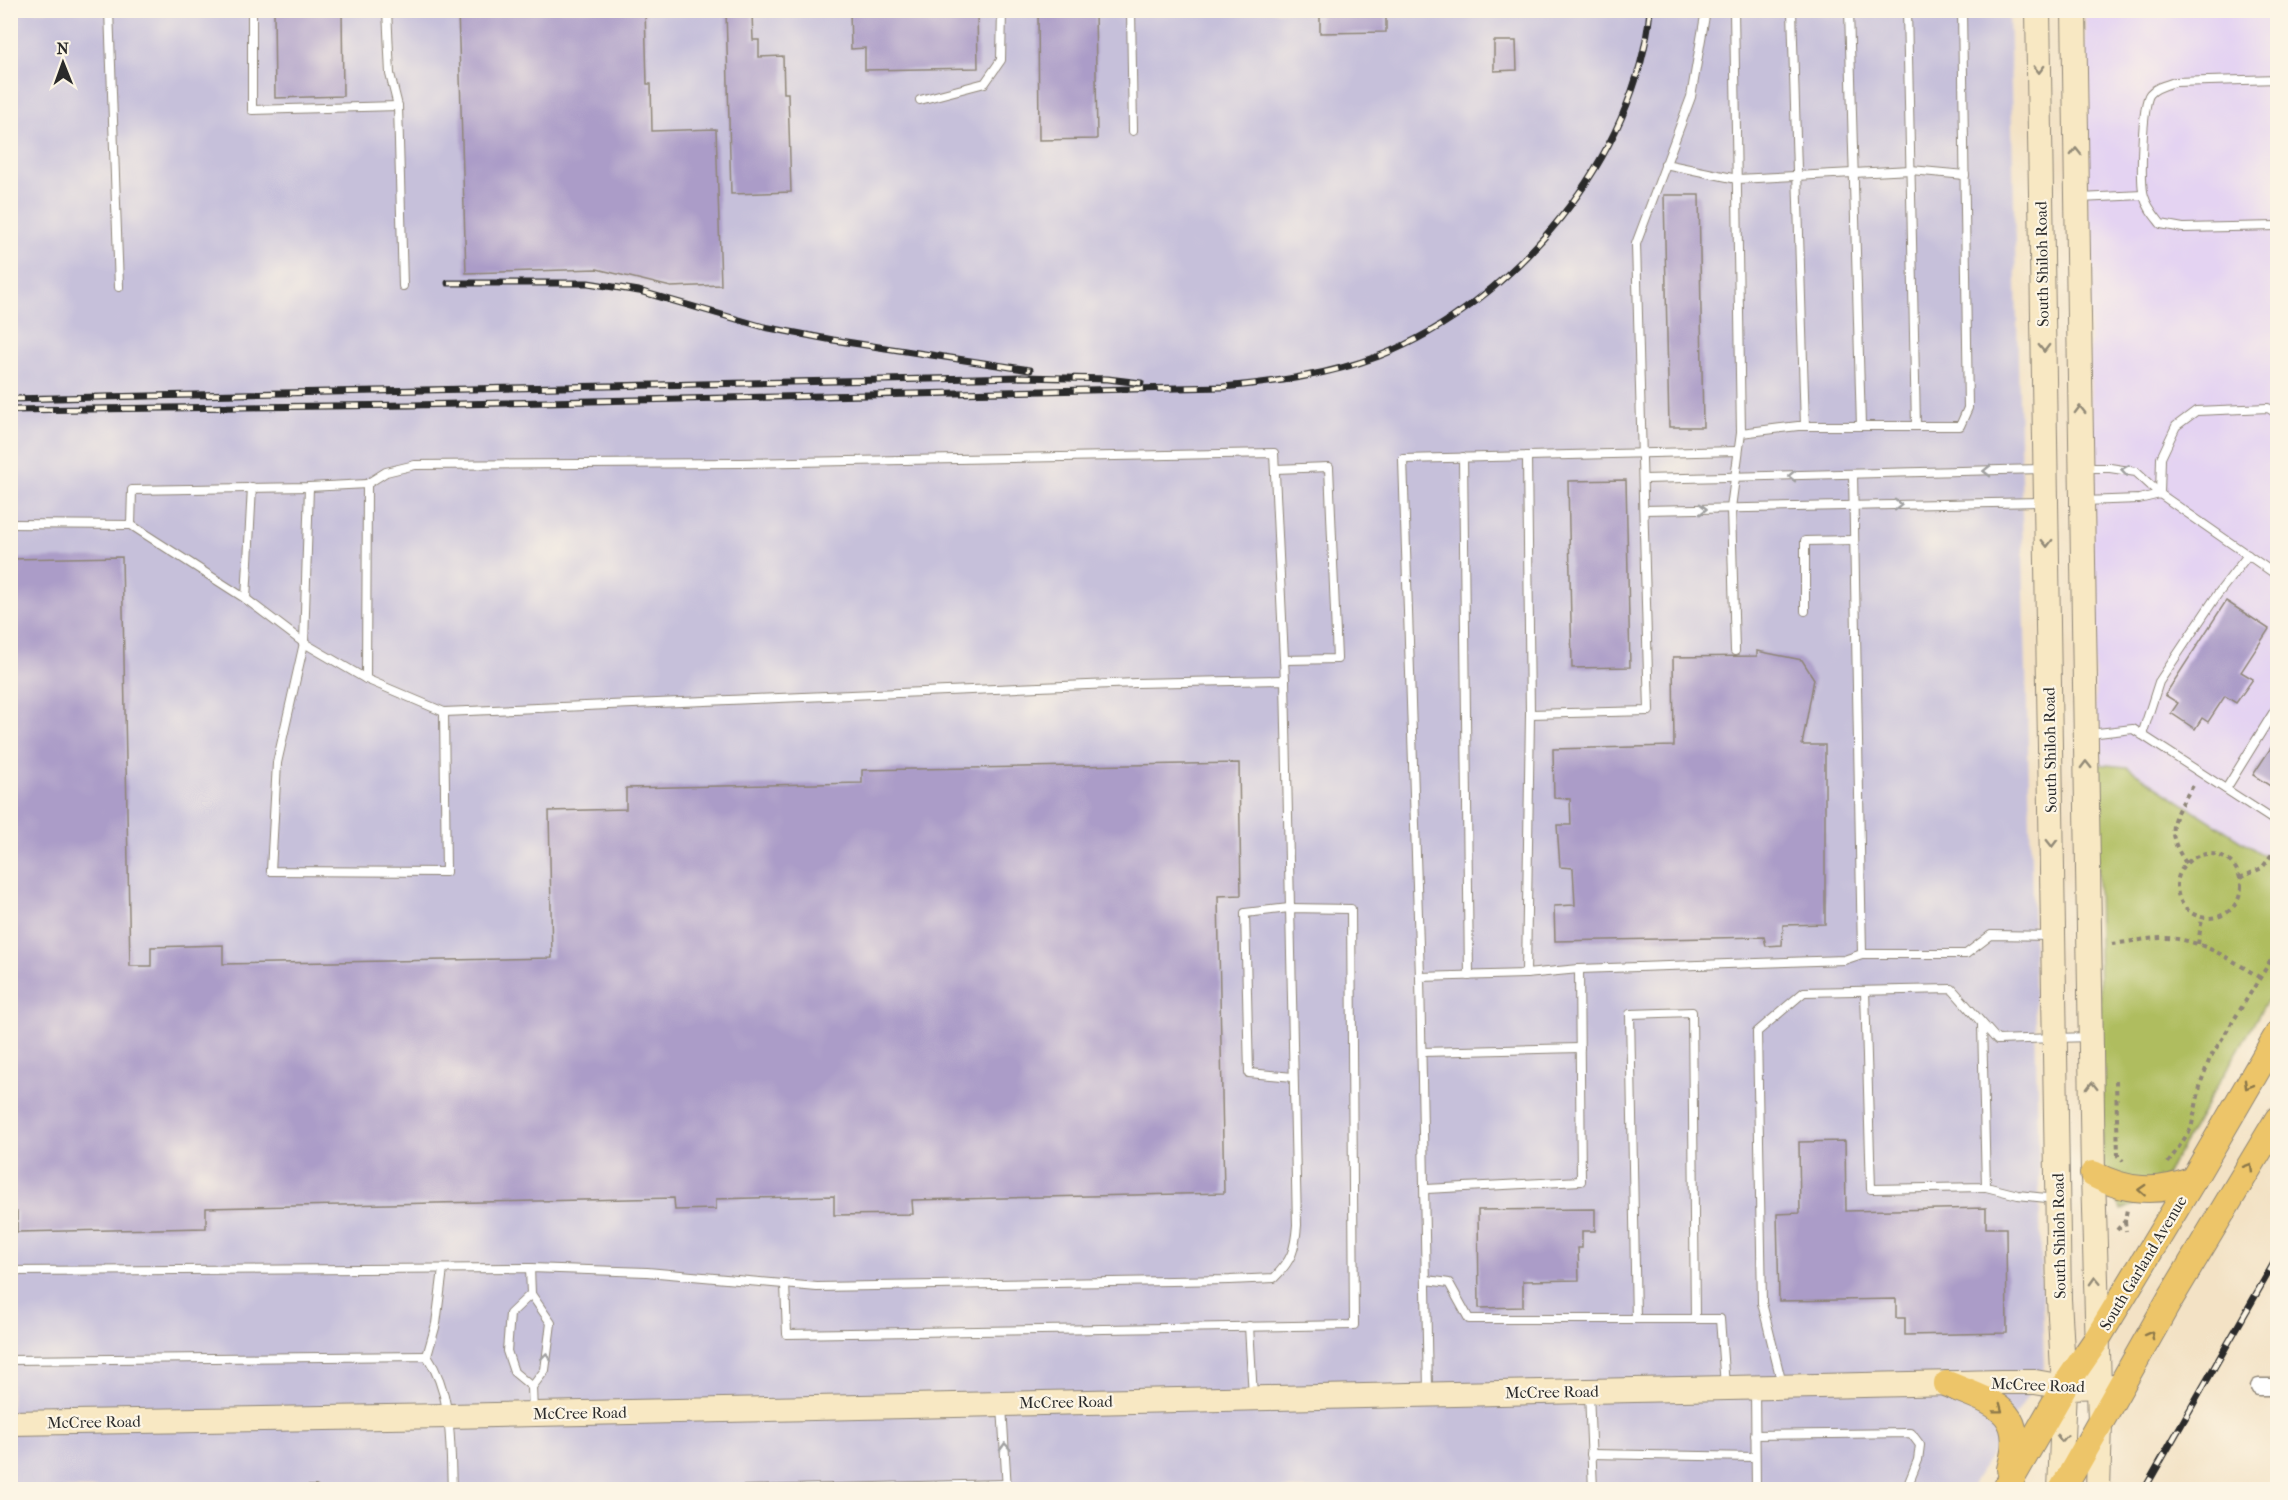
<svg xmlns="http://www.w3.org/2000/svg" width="2288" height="1500" viewBox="0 0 2288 1500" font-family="'IM FELL French Canon',serif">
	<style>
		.built { fill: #e4d3f2 }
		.industrial { fill: #c6c0da }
		.green { fill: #afbd5f; stroke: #6d7445; stroke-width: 1.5 }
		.building { fill: #ab9cc8 }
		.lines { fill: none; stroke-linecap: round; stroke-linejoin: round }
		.service-casing { stroke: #8f8678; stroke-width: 10 }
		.minor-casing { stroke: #8f8678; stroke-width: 19 }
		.secondary-casing { stroke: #8f8678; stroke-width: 26 }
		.primary-casing { stroke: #8f8678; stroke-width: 28 }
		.path { stroke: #8f8678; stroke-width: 4; stroke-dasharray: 4.5 4.5; stroke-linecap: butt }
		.service { stroke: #fff; stroke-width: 8 }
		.minor { stroke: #fff; stroke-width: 16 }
		.secondary { stroke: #f8e8c3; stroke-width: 24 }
		.primary { stroke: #edc569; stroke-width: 26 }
		.rail-casing { stroke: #2b2b2b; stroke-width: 7 }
		.rail { stroke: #fcf5e5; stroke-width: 4.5; stroke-dasharray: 14; stroke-linecap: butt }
		.oneway { stroke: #928a77 }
		.oneway2 { stroke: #a0a0a0 }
		.oneway3 { stroke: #8c784a }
		.labels { text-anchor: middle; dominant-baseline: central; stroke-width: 4.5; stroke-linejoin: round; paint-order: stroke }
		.street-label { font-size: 16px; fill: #2b2b2b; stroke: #fcf5e5 }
	</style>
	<rect width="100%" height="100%" fill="#fcf5e5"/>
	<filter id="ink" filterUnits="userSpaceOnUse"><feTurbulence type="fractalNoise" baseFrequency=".0167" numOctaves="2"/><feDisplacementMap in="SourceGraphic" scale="12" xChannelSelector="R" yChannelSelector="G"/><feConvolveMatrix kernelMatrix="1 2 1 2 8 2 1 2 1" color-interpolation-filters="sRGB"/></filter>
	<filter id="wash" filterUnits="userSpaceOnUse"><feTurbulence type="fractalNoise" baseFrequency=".008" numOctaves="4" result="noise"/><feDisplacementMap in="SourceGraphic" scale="24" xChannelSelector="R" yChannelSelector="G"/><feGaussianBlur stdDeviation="1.35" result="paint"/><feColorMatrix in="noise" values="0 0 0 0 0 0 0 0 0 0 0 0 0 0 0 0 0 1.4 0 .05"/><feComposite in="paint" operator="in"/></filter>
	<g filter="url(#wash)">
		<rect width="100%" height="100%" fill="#f3e2c5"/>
		<path class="built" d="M2085,11H2277V864L2127,767L2096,764Z"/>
		<path class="industrial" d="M10,11H2009L2044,1367L1970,1489H11Z"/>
		<path class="green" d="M2096,764L2127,767L2277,864V983L2153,1197L2122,1210L2103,1177Z"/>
		<g id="blocks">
			<g class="building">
				<path d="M274,10H342L343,96L275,98Z"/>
				<path d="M458,10H645L647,84H651L652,131L716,129L721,285L671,287L597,269L466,273Z"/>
				<path d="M726,10H758V12L752,13L753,40H759V57L783,56L784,93H788L791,192L731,194Z"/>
				<path d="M850,10H977L978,68L865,70V48L851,49Z"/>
				<path d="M1038,10H1095L1097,139L1039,140Z"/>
				<path d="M1320,10H1386V32L1320,33Z"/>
				<path d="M1494,41H1516L1517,70L1494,71Z"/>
				<path d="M1664,195H1699L1703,427H1669Z"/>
				<path d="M1626,480L1630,667L1572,668L1568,481Z"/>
				<path d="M122,557L130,966H151V947L223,945V964L552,958L549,811L626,809V788L862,783V770L1239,763L1241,895L1218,896L1224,1193L912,1200L913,1214L834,1215V1196L716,1199V1209L675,1210L674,1198L206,1208V1228L17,1232V1212H10V559Z"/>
				<path d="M2226,601L2269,629L2241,672L2253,679L2236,703L2225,696L2208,722L2202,718L2195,729L2171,713L2178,703L2165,695Z"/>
				<path d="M1757,651L1802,660L1814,679L1802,745H1825V924L1783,925L1782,945L1766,946L1764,937L1555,941L1554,906L1575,905L1573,868L1560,867L1557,825H1571L1570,799L1554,798L1553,749L1674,746L1673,657L1757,656Z"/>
				<path d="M2278,737V791L2253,775Z"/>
				<path d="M1845,1141L1846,1211L1986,1208V1228H2006L2007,1333L1905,1335V1318H1896V1299L1779,1301L1777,1214L1800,1213L1799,1142Z"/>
				<path d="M1595,1209V1231H1582V1248H1578L1579,1280L1523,1281V1307L1479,1308L1478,1210Z"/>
			</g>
		</g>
	</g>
	<g filter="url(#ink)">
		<use href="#blocks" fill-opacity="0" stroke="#8f8678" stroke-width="1.5"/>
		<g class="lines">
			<defs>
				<g id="service">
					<path d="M109,10L119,287"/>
					<path d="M252,10V110L398,106"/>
					<path d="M387,10L390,74L398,106L403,286"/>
					<path d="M1131,10L1133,131"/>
					<path d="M1734,10L1741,433"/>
					<path d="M1792,10L1805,426"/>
					<path d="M1849,10L1861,426"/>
					<path d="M1907,10L1916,426"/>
					<path d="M2278,79L2175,82C2166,85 2156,87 2150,94C2142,103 2140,183 2144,196C2147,207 2154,215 2161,224L2183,228L2278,226"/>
					<path d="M920,100L985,83L1001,60L1002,10"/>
					<path d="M1665,164L1737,179L1911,170L1965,175"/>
					<path d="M2080,198L2143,195"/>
					<path d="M1463,457L1469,976"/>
					<path d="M1527,457L1530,714"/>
					<path d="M2085,468H2110L2136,472L2160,494L2278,576"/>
					<path d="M1275,469L1329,467L1337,659L1284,660"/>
					<path d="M1853,474L1862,954H1966L1991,935L2051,936"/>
					<path d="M1644,479L2042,469"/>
					<path d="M309,487L304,643L277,763L271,871L446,872L444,712"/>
					<path d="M2160,494L2161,458L2176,426L2196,411L2268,408L2278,414"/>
					<path d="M2083,501L2139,499L2160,494"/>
					<path d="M1644,510L2043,502"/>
					<path d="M10,524L131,525L246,599L304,643L366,679L444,712L1136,683L1285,680L1297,1225C1295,1250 1292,1260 1274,1278L1230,1280L817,1287L647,1272L530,1268L10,1271"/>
					<path d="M131,525L132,490L309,487L367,484"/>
					<path d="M246,599L252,487"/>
					<path d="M1805,611V541L1854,540"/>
					<path d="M1735,651L1731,508L1741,433L1798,426H1960L1968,408L1962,10"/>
					<path d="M366,679L367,484L386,472L415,465L739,463L1274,453L1285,680"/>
					<path d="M2089,734L2133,729L2278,823"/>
					<path d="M2142,735L2159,682L2217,595L2248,555"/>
					<path d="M2226,789L2278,705"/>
					<path d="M1526,974L1530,714L1649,711L1636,244L1691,97L1706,10"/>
					<path d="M1420,977L1403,459L1738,451"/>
					<path d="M1865,991L1871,1189L1986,1187L1982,1024"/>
					<path d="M1422,1052L1580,1048"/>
					<path d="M1986,1187L2018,1195L2056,1199"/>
					<path d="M1426,1189L1581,1181L1579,969"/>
					<path d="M530,1268L531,1294L551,1323L545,1370L532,1387L533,1413"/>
					<path d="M1427,1280L1449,1283L1469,1319H1720L1725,1386"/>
					<path d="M785,1284L787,1334L1354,1325L1351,909L1289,908L1245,913L1249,1073L1293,1077"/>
					<path d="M531,1294L510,1314L507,1351L514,1372L532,1387"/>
					<path d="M1636,1319L1630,1014L1692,1012L1695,1319"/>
					<path d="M1249,1326L1253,1397"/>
					<path d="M427,1356L436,1324L443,1269"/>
					<path d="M10,1360L427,1356C453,1395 450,1444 452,1490"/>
					<path d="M1782,1384L1762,1303L1757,1032L1804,992L1952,989L1997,1040L2089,1037"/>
					<path d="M1755,1388L1756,1490"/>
					<path d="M1428,1391L1420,977L1526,974L1579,969L1844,960L1862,954"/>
					<path d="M1589,1392L1593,1490"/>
					<path d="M1002,1406L1007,1490"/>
					<path d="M1755,1435L1911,1433L1920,1445L1918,1460L1906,1490"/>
					<path d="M1591,1454L1755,1457"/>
					<path d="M273,1490H315"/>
					<path d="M741,1490L1007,1484"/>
				</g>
				<path id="minor" d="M2259,1387H2278"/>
				<g id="secondary">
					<path d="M2038,10L2059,1299L2064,1387L2060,1490"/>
					<path d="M2074,10L2093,1174L2100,1423L2098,1490"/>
					<path d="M10,1423L449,1416L2002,1382H2035L2064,1387L2121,1386"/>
				</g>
				<g id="primary">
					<path d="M2093,1174C2126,1192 2158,1194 2193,1180"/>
					<path d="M1947,1384C1993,1403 2028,1409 2010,1469"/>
					<path d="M2005,1490L2064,1387L2097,1339L2193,1180L2278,1034"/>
					<path d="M2062,1490L2170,1299L2278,1119"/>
				</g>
			</defs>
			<use href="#service" class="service-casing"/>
			<use href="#minor" class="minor-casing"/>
			<use href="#secondary" class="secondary-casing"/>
			<use href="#primary" class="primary-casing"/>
			<g class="path">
				<circle cx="2209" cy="886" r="32"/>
				<path d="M2186,863C2162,827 2174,817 2194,784"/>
				<path d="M2240,878L2262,868L2278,846"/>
				<path d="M2112,944C2129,942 2147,938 2164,938C2199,938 2230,959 2259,977"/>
				<path d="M2198,944L2202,918"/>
				<path d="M2116,1080L2118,1156L2123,1161"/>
				<path d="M2168,1163L2191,1129L2201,1082L2210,1058L2278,949"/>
				<path d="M2125,1221L2126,1231"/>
				<path d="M2117,1230L2125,1221L2127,1209"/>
			</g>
			<use href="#service" class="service"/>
			<use href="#minor" class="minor"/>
			<use href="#secondary" class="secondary"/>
			<use href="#primary" class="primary"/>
			<defs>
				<g id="rail">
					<path d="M448,283H588L639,291L764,327L833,340L1030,370"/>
					<path d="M10,399L1023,377L1108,379L1141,383"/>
					<path d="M10,410L412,405L1223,387C1277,382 1328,375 1379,356C1514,304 1637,156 1650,10"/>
					<path d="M2144,1490L2278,1256"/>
				</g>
			</defs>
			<use href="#rail" class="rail-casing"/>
			<use href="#rail" class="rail"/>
		</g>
		<defs><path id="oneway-chevron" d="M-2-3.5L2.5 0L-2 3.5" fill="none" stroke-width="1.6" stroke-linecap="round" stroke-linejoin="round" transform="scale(1.5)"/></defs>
		<g class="oneway">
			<use href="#oneway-chevron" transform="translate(2039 69) rotate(89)"/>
			<use href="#oneway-chevron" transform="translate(2076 152) rotate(-91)"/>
			<use href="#oneway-chevron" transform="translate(2044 348) rotate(89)"/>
			<use href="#oneway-chevron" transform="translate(2080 410) rotate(-91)"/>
			<use href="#oneway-chevron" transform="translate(2047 543) rotate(89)"/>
			<use href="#oneway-chevron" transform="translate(2086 765) rotate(-91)"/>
			<use href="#oneway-chevron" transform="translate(2052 843) rotate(89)"/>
			<use href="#oneway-chevron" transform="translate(2092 1086) rotate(-91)"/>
			<use href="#oneway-chevron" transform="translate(2095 1281) rotate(-92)"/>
			<use href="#oneway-chevron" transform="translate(2062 1438) rotate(93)"/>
		</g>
		<g class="oneway2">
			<use href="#oneway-chevron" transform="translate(2125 470) rotate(-171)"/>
			<use href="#oneway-chevron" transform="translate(1987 471) rotate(179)"/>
			<use href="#oneway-chevron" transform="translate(1792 476) rotate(179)"/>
			<use href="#oneway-chevron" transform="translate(1898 505) rotate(-1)"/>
			<use href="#oneway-chevron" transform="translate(1703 509) rotate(-1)"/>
			<use href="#oneway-chevron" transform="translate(546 1357) rotate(-83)"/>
			<use href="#oneway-chevron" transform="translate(1005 1447) rotate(-93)"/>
		</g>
		<g class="oneway3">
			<use href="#oneway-chevron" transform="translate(2248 1085) rotate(120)"/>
			<use href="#oneway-chevron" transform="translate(2249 1167) rotate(-59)"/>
			<use href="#oneway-chevron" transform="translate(2142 1190) rotate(-177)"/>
			<use href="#oneway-chevron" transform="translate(2150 1335) rotate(-61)"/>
			<use href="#oneway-chevron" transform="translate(1999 1409) rotate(37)"/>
		</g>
	</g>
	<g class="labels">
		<g class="street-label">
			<text transform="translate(2042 264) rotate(-91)">South Shiloh Road</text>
			<text transform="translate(2050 750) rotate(-91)">South Shiloh Road</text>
			<text transform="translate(2059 1236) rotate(-91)">South Shiloh Road</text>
			<text transform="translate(2143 1263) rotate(-59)">South Garland Avenue</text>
			<text transform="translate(2038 1385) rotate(2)">McCree Road</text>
			<text transform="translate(1552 1392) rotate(-1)">McCree Road</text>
			<text transform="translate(1066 1402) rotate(-1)">McCree Road</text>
			<text transform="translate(580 1413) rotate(-1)">McCree Road</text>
			<text transform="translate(94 1422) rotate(-1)">McCree Road</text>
		</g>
	</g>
	<rect width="2288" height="1500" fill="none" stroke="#fcf5e5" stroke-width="36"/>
	<g transform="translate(63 63) rotate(359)" stroke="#fcf5e5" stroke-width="4.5" paint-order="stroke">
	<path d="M0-4.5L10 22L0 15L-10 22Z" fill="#2b2b2b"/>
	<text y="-9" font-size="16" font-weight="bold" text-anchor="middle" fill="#2b2b2b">N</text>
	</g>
</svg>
